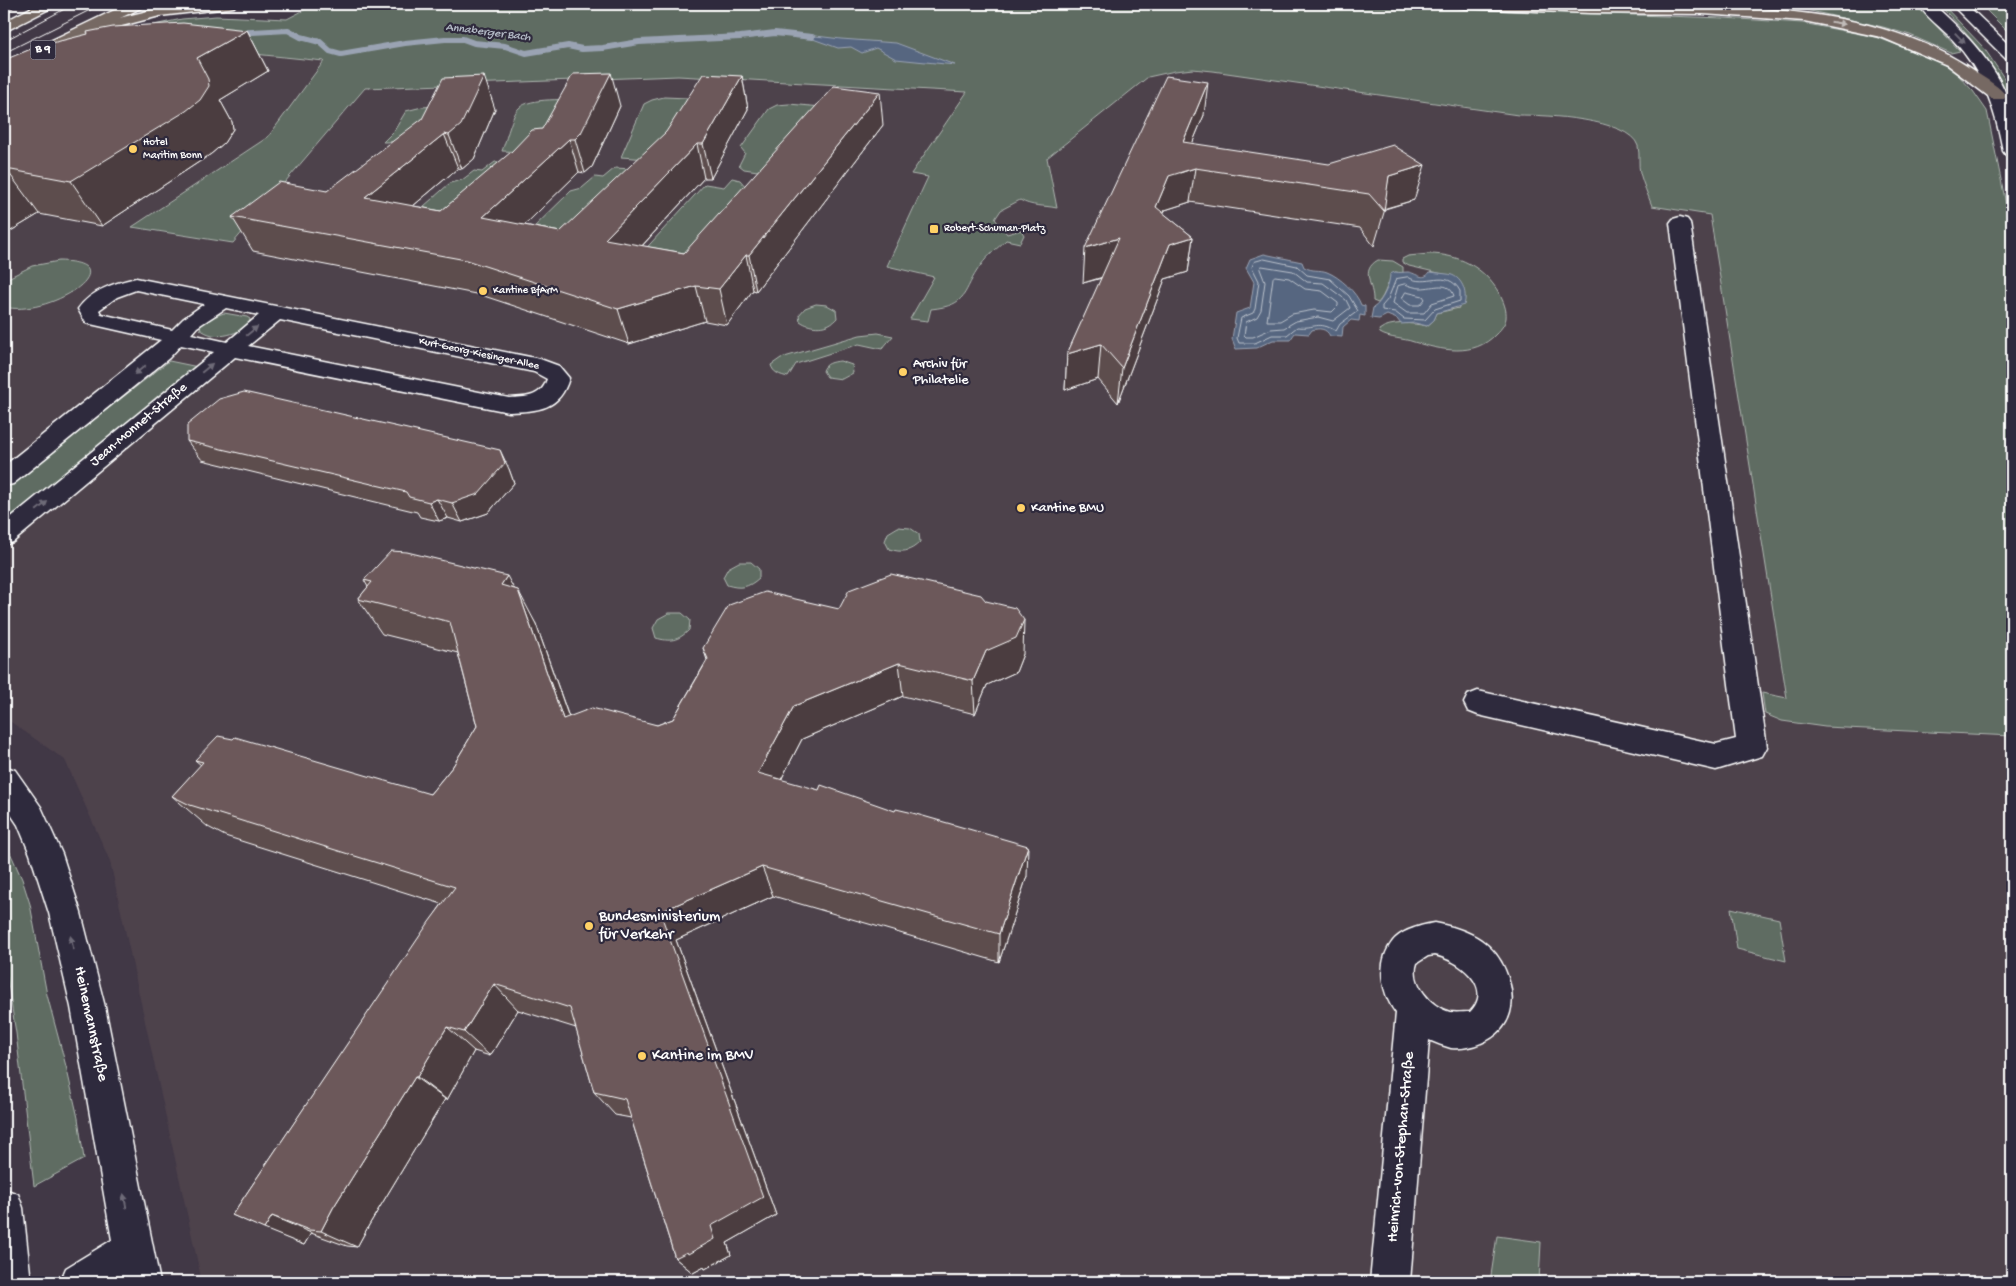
<svg xmlns="http://www.w3.org/2000/svg" width="2016" height="1286" viewBox="0 0 2016 1286" font-family="'Gochi Hand',sans-serif">
	<style>
		.built { fill: #4e424c }
		.green { fill: #5e6c62; stroke: #aeb6b0 }
		.water { fill: #566680; stroke: #9aa3b3 }
		.lines { fill: none; stroke-linecap: round; stroke-linejoin: round }
		.shore { stroke: #bbc2cc; stroke-width: 1 }
		.stream { stroke: #9aa3b3; stroke-width: 6 }
		.street-casing { stroke: #fff; stroke-width: 3 }
		.secondary-casing { stroke: #fff; stroke-width: 3 }
		.primary-casing { stroke: #fff; stroke-width: 3 }
		.highway-casing { stroke: #fff; stroke-width: 3 }
		.street { fill: #2f2a3d; fill-rule: evenodd }
		.secondary { fill: #2f2a3d; fill-rule: evenodd }
		.primary { fill: #766964; fill-rule: evenodd }
		.highway { fill: #766964; fill-rule: evenodd }
		.tram { stroke: #fff; stroke-width: 1 }
		.wall { fill: #5d4d4d; stroke: #fff }
		.shaded-wall { fill: #4c3e3f; stroke: #fff }
		.building { fill: #6c595a; stroke: #fff }
		.oneway { fill: #c1bcb9 }
		.oneway2 { fill: #6d6a77 }
		.poi-dot { fill: #ffd166; stroke: #2f2a3d; stroke-width: 2 }
		.labels { text-anchor: middle; dominant-baseline: central; stroke-width: 4.5; stroke-linejoin: round; paint-order: stroke }
		.far-poi-label { font-size: 11px; fill: #fff; stroke: #2f2a3d; text-anchor: start }
		.far-street-label { font-size: 11px; fill: #fff; stroke: #2f2a3d }
		.far-water-label { font-size: 12px; font-style: italic; fill: #b3bac6; stroke: #2f2a3d }
		.shield { fill: #2f2a3d; stroke: #c1bfc5; stroke-width: 1 }
		.shield-label { font-size: 12px; font-weight: bold; fill: #fff }
		.poi-label { font-size: 14px; fill: #fff; stroke: #2f2a3d; text-anchor: start }
		.street-label { font-size: 14px; fill: #fff; stroke: #2f2a3d }
		.near-poi-label { font-size: 16px; fill: #fff; stroke: #2f2a3d; text-anchor: start }
		.near-street-label { font-size: 16px; fill: #fff; stroke: #2f2a3d }
	</style>
	<rect width="100%" height="100%" fill="#413846"/>
	<filter id="ink" filterUnits="userSpaceOnUse"><feTurbulence type="fractalNoise" baseFrequency=".02" numOctaves="2"/><feDisplacementMap in="SourceGraphic" scale="10" xChannelSelector="R" yChannelSelector="G"/><feConvolveMatrix kernelMatrix="1 2 1 2 8 2 1 2 1" color-interpolation-filters="sRGB"/></filter>
	<g filter="url(#ink)">
		<path class="built" d="M254,54L324,61L268,137L133,228L233,243L365,88L678,76L968,92L912,173L928,176L887,265L934,277L911,319L928,321L931,309L949,307L961,300L981,265L1006,240L1007,234L995,219L1001,210L1020,200L1030,206L1043,205L1057,207L1047,159L1134,88L1148,77L1162,74L1193,69L1213,71L1518,115H1542L1584,121L1614,127L1628,134L1638,145L1639,172L1653,206L1710,215L2012,427V1282H202L110,861L65,760L4,717V101Z"/>
		<g class="green">
			<path d="M410,4H1311L1723,18L1802,23L1876,37L1939,61L1958,75L1973,91L1987,111L2006,204L2012,225V736L1825,727L1782,721L1765,714L1762,693L1787,698L1710,215L1652,206C1648,195 1643,184 1640,173C1638,165 1640,155 1638,146C1629,118 1543,115 1518,115L1213,71L1193,69L1175,71L1148,77L1047,158L1057,208C1043,205 1032,207 1020,200L1001,210L995,219L1007,234L1021,230L1024,235L1020,243L1006,240C998,248 987,256 981,265C961,292 970,305 931,309L928,321L910,319L934,277L887,266L928,177L911,174L967,92L678,76L365,88L233,243L132,227L268,137L324,61L254,54L4,84L149,26L182,19L216,16L287,19L312,6Z"/>
			<path d="M1817,4H1916L1960,51L1951,53L1910,35L1883,27L1797,8Z"/>
			<path d="M1980,4H2012V36Z"/>
			<path d="M1939,5H1943L1984,48L2010,87L2012,92V104C1995,64 1969,35 1939,5Z"/>
			<path d="M664,97L712,99L674,161L621,157L644,104L652,100Z"/>
			<path d="M583,100L554,153L502,151C506,141 512,114 519,108C530,97 568,100 583,100Z"/>
			<path d="M789,104L844,109L785,175L744,169L739,165L745,153L741,148L769,109L777,105Z"/>
			<path d="M455,105L423,141L383,142L394,131L406,111L422,107Z"/>
			<path d="M495,162L530,164L526,169L539,171L463,236L415,214L450,183L462,180L474,171L482,172Z"/>
			<path d="M615,168L650,170L579,257L527,234L571,191L582,188L595,177L603,178Z"/>
			<path d="M732,178L740,180L758,201L701,265L629,267L705,184L724,187Z"/>
			<path d="M1429,254C1458,254 1484,267 1499,293C1503,301 1507,309 1506,318C1505,325 1500,330 1496,334C1474,358 1441,350 1414,342C1403,338 1390,339 1380,333L1379,330C1390,321 1413,323 1427,326L1434,320L1437,313L1459,308L1443,274L1409,266L1402,262V259L1408,256Z"/>
			<path d="M1378,260L1393,261L1403,267V273L1395,272C1387,282 1386,294 1378,303L1373,301C1374,285 1359,271 1378,260Z"/>
			<path d="M59,261C133,262 51,318 4,307V280L32,266Z"/>
			<path d="M816,304L827,305L836,310L837,318C828,329 811,329 800,321L799,315L805,308Z"/>
			<path d="M224,313L247,317L250,319L249,325C235,335 215,341 200,329L202,321Z"/>
			<path d="M878,333L893,336L882,349L859,344L796,364L788,377C780,375 773,373 771,365L781,358L860,335Z"/>
			<path d="M169,361L198,367L4,524V490Z"/>
			<path d="M840,361L852,365L853,373L842,379L827,377L823,371C825,363 833,362 840,361Z"/>
			<path d="M898,527L910,528L919,534L920,542C910,552 902,553 889,549L885,541L888,533Z"/>
			<path d="M739,562H751L759,569V578C748,588 740,589 727,585L723,577L728,568Z"/>
			<path d="M669,613H682L690,620L689,630C678,641 670,642 656,638L653,628L658,619Z"/>
			<path d="M4,839L22,879L30,904L47,995L67,1070L78,1118L84,1159L34,1186L16,1033L4,959Z"/>
			<path d="M1731,908L1779,919L1786,961L1737,949Z"/>
			<path d="M1497,1236L1541,1242L1539,1282H1490Z"/>
		</g>
		<g class="water">
			<path d="M799,34L841,39L896,43L955,65L896,59L876,48L862,53L851,47L838,48Z"/>
			<path d="M1264,254L1302,262L1304,267C1313,272 1319,269 1327,272C1340,277 1357,293 1361,305L1365,306V316L1360,315L1359,321L1351,320L1343,327L1342,337L1330,336C1326,328 1319,328 1312,330L1309,334L1295,333L1290,340H1273L1256,348L1236,349L1232,339L1236,313L1250,308L1254,282L1246,268L1250,259Z"/>
			<path d="M1395,272C1400,273 1404,272 1408,272C1417,273 1423,282 1430,272C1436,273 1441,273 1447,274C1462,275 1468,293 1464,305L1437,313L1434,320L1427,326L1415,323L1401,324L1397,319L1387,315L1379,319L1371,318L1373,308C1382,303 1390,284 1390,274Z"/>
		</g>
		<g class="lines">
			<g class="shore">
				<path d="M1264,259L1297,266L1307,275L1330,279L1349,296L1358,311L1340,324L1336,331C1317,320 1316,329 1297,327L1287,335H1272L1255,343H1239L1237,338L1241,318L1253,313L1255,309L1259,281L1252,267L1254,262Z"/>
				<path d="M1262,266L1293,271L1307,282L1323,283L1346,300L1350,308L1333,321L1318,317L1296,321L1284,328L1271,329L1253,337H1246L1244,335L1246,322L1257,317L1261,310L1265,282L1260,269Z"/>
				<path d="M1275,276L1289,278L1305,289L1322,291L1338,303V306L1332,312L1314,310L1292,314L1280,321H1267L1273,278Z"/>
				<path d="M1408,277C1425,289 1447,267 1460,291V301L1435,309L1425,320L1404,319L1395,312L1382,310V306L1388,299L1396,279Z"/>
				<path d="M1405,284C1410,286 1416,288 1421,288C1434,288 1449,280 1454,296L1432,303L1424,313H1407L1393,303L1398,286Z"/>
				<path d="M1406,292L1423,296L1425,299L1420,305H1410L1402,299Z"/>
			</g>
			<path class="stream" d="M234,33L288,30L301,37L320,42L330,51L341,54L405,43L445,39H463L474,43L505,46L526,53L568,46L582,49L603,48L639,42L740,37L775,33L812,37"/>
			<defs>
				<g id="street">
					<path d="M1680,217L1687,219L1690,223L1767,747L1762,756L1716,770L1478,715L1468,711L1464,703L1468,695L1478,691L1716,744L1736,739L1670,223L1673,219Z"/>
					<path d="M136,278L540,359L559,366L569,378C560,410 538,411 509,412L235,357L13,542L4,545V523L214,352L181,345L169,358L13,484L4,486V466L161,340L86,323L78,309C91,290 115,283 136,278ZM136,290L204,304L183,319L172,330L101,314L99,310L117,297ZM226,308L259,315L227,342L191,334L197,327ZM280,320L534,372L547,379C541,398 526,397 509,398L248,346Z"/>
					<path d="M1435,923C1451,926 1468,931 1481,940C1492,948 1500,958 1505,970C1518,1000 1513,1030 1481,1043C1472,1047 1460,1049 1451,1048C1444,1046 1436,1043 1429,1040L1410,1282H1370L1396,1013C1381,993 1376,962 1393,941C1402,930 1422,925 1435,923ZM1435,955C1459,960 1495,987 1470,1012C1464,1012 1456,1013 1450,1012C1431,1007 1410,983 1417,963L1428,956Z"/>
				</g>
				<g id="secondary">
					<path d="M1918,4H1933C1963,31 2004,71 2012,113C2014,127 2012,143 2012,156L2006,155L2003,151C1995,108 1983,72 1953,40C1942,28 1926,17 1918,4Z"/>
					<path d="M1951,4H1966L2012,48V61L2006,59Z"/>
					<path d="M4,766L15,770L41,807L62,854L81,913L105,1007L160,1282H60L66,1268L112,1240L71,1007L49,913L30,854L18,825L4,804Z"/>
					<path d="M4,1189L18,1194L23,1208L31,1282H4Z"/>
				</g>
				<g id="primary">
					<path d="M38,4H55L53,7L4,32V22Z"/>
					<path d="M127,4H145L143,7L4,74V63Z"/>
				</g>
				<g id="highway">
					<path d="M4,4H14L12,7L4,8Z"/>
					<path d="M193,4H236L234,7L229,8L160,16L83,36L78,34L75,31L78,28L160,8Z"/>
					<path d="M1457,4C1515,4 1573,4 1631,5C1743,6 1886,5 1980,75C1989,81 2000,87 2006,96L2004,99H1992L1947,65L1881,37L1804,21L1703,14L1590,13L1464,8L1459,7Z"/>
				</g>
			</defs>
			<use href="#street" class="street-casing"/>
			<use href="#secondary" class="secondary-casing"/>
			<use href="#primary" class="primary-casing"/>
			<use href="#highway" class="highway-casing"/>
			<use href="#street" class="street"/>
			<use href="#secondary" class="secondary"/>
			<use href="#primary" class="primary"/>
			<use href="#highway" class="highway"/>
			<g class="tram">
				<path d="M4,41L74,4"/>
				<path d="M4,53L102,4"/>
			</g>
		</g>
		<g class="wall">
			<path d="M247,30L268,71L220,100L232,122L233,129L224,143L211,154L102,226L39,214L4,235V60Z"/>
			<path d="M742,76L748,109L711,178H704L642,246L684,253L883,125L756,291L753,290L727,325L705,321L629,344L481,295L253,251L232,217L327,191L495,109L474,159L462,169L458,168L413,206L441,211L542,129L620,106L592,167L585,173L579,172L524,225L560,232Z"/>
			<path d="M1204,115L1192,144L1414,200L1385,209L1374,246L1360,228L1190,202L1165,210L1163,213L1193,237L1188,272L1165,279L1118,403L1098,379L1065,390L1067,354L1102,278L1083,283Z"/>
			<path d="M187,441L509,469L514,483L488,513L462,522L448,518L439,521L420,517L417,512L202,460Z"/>
			<path d="M364,580L514,588L536,624L569,717L657,725L673,719L707,660L703,648L1023,654L1016,672L987,685L975,714L903,696L802,739L781,780L1027,876L999,962L773,896L676,940L776,1215L727,1243L731,1255L705,1269L704,1267L693,1273L675,1258L631,1118L615,1115L594,1092L576,1028L518,1010L490,1056L474,1051L447,1100L445,1099L369,1225L357,1247L347,1246L311,1233L304,1245L232,1215L442,904L225,836L208,827L172,796L201,765L195,760L430,794L453,766L477,726L458,653L382,634L358,599L368,587Z"/>
		</g>
		<g class="shaded-wall">
			<path d="M247,30L268,71L220,100L232,122L233,129L224,143L211,154L102,226L71,181L197,58Z"/>
			<path d="M611,73L620,106L592,167L585,173L575,139Z"/>
			<path d="M484,76L495,109L474,159L462,169L449,135Z"/>
			<path d="M742,76L748,109L711,178L703,144Z"/>
			<path d="M1208,82L1204,115L1180,173L1195,168L1190,202L1165,210L1152,242L1156,207Z"/>
			<path d="M880,92L883,125L756,291L749,255Z"/>
			<path d="M444,134L458,168L382,232L365,197Z"/>
			<path d="M569,139L579,172L497,252L483,217Z"/>
			<path d="M697,144L704,178L616,274L605,239Z"/>
			<path d="M1425,165L1414,200L1383,209L1389,176Z"/>
			<path d="M6,169L39,214L4,235V170Z"/>
			<path d="M1193,237L1188,272L1165,279L1118,403L1122,368L1170,244Z"/>
			<path d="M1119,238L1116,273L1083,283L1085,248Z"/>
			<path d="M746,255L753,290L727,325L719,289Z"/>
			<path d="M696,286L705,321L629,344L618,309Z"/>
			<path d="M1101,344L1098,379L1065,390L1067,354Z"/>
			<path d="M500,450L509,469L514,483L488,513L462,522L452,503Z"/>
			<path d="M437,499L448,518L439,521L429,502Z"/>
			<path d="M507,576L526,611L501,585Z"/>
			<path d="M518,590L536,624L581,752L563,719Z"/>
			<path d="M1024,620L1023,654L1016,672L987,685L975,714L973,681L986,651Z"/>
			<path d="M899,663L903,696L802,739L768,805L758,773L794,706Z"/>
			<path d="M1028,846L1027,876L999,962V934Z"/>
			<path d="M762,867L773,896L676,940L776,1215L727,1243L731,1255L705,1269L704,1267L693,1273L675,1258L711,1226L660,912Z"/>
			<path d="M494,984L518,1010L490,1056L464,1032Z"/>
			<path d="M447,1027L474,1051L447,1100L417,1077Z"/>
			<path d="M415,1077L445,1099L369,1225L357,1247L321,1231L333,1208Z"/>
			<path d="M272,1216L311,1233L304,1245L264,1229Z"/>
		</g>
		<g class="building">
			<path d="M183,23L247,30L197,58L208,79L209,86L200,100L186,111L71,181L6,169L4,170V60L36,47L88,34L87,32L113,27Z"/>
			<path d="M611,73L581,133L575,139H569L483,217L560,232L666,132L703,74L742,76L703,144H697L605,239L684,253L834,86L880,92L749,255H746L719,289L696,286L618,309L466,260L232,217L279,182L327,191L422,119L443,78L484,76L461,125L449,135L444,134L365,197L441,211L511,152L532,130L542,129L573,74Z"/>
			<path d="M1166,76L1208,82L1183,142L1329,164L1393,145L1425,165L1389,176L1384,211L1369,194L1195,168L1169,176L1156,207L1193,237L1170,244L1122,368L1101,344L1067,354L1119,238L1085,248Z"/>
			<path d="M244,392L500,450L505,463L478,494L452,503L437,499L429,502L409,497L406,492L187,441V425L219,399Z"/>
			<path d="M391,551L407,552L507,576L501,585L518,590L563,719L592,708L657,725L673,719L708,659L703,648L729,605L765,592L839,609L849,590L891,574L981,595L986,601L1015,608L1024,620L1016,638L986,651L973,681L899,663L794,706L758,773L819,790L821,785L895,811L896,809L909,812L1028,846L999,934L762,867L660,912L763,1197L711,1226L715,1239L688,1254L687,1252L675,1258L625,1099L594,1092L570,1008L494,984L464,1032L447,1027L417,1077H415L333,1208L321,1231L309,1230L272,1216L264,1229L232,1215L429,922L455,887L190,805L172,796L203,762L195,760L218,736L233,739L235,737L430,794L453,766L477,726L450,622L358,599L372,582L364,580Z"/>
		</g>
		<defs><path id="oneway-solid" d="M-6-.8H1V-3.2L6.5 0L1 3.2V.8H-6Z" transform="scale(1.25)"/></defs>
		<use class="oneway" href="#oneway-solid" transform="translate(1838 23) rotate(10)"/>
		<g class="oneway2">
			<use href="#oneway-solid" transform="translate(1960 38) rotate(46)"/>
			<use href="#oneway-solid" transform="translate(252 331) rotate(-39)"/>
			<use href="#oneway-solid" transform="translate(207 368) rotate(-40)"/>
			<use href="#oneway-solid" transform="translate(140 370) rotate(141)"/>
			<use href="#oneway-solid" transform="translate(42 506) rotate(-39)"/>
			<use href="#oneway-solid" transform="translate(72 943) rotate(-103)"/>
			<use href="#oneway-solid" transform="translate(125 1201) rotate(-101)"/>
		</g>
	</g>
	<g class="poi-dot">
		<circle cx="133" cy="149" r="5"/>
		<rect x="929" y="224" width="10" height="10" rx="2.5"/>
		<circle cx="483" cy="291" r="5"/>
		<circle cx="903" cy="372" r="5"/>
		<circle cx="1021" cy="508" r="5"/>
		<circle cx="589" cy="926" r="5"/>
		<circle cx="642" cy="1056" r="5"/>
	</g>
	<g class="labels">
		<g class="far-poi-label">
			<text x="143" y="143">Hotel<tspan x="143" dy="13">Maritim Bonn</tspan></text>
			<text x="944" y="229">Robert-Schuman-Platz</text>
			<text x="493" y="291">Kantine BfArM</text>
		</g>
		<g class="far-street-label">
			<text transform="translate(479 354) rotate(12)">Kurt-Georg-Kiesinger-Allee</text>
		</g>
		<g class="far-water-label">
			<text transform="translate(488 33) rotate(7)">Annaberger Bach</text>
		</g>
		<rect class="shield" x="30.5" y="40.5" width="25" height="19" rx="4"/>
		<g class="shield-label">
			<text x="43" y="50">B 9</text>
		</g>
		<g class="poi-label">
			<text x="913" y="364">Archiv für<tspan x="913" dy="16">Philatelie</tspan></text>
			<text x="1031" y="508">Kantine BMU</text>
		</g>
		<g class="street-label">
			<text transform="translate(139 425) rotate(-40)">Jean-Monnet-Straße</text>
		</g>
		<g class="near-poi-label">
			<text x="599" y="917">Bundesministerium<tspan x="599" dy="18">für Verkehr</tspan></text>
			<text x="652" y="1056">Kantine im BMV</text>
		</g>
		<g class="near-street-label">
			<text transform="translate(90 1024) rotate(78)">Heinemannstraße</text>
			<text transform="translate(1402 1147) rotate(-85)">Heinrich-von-Stephan-Straße</text>
		</g>
	</g>
	<rect width="2016" height="1286" fill="none" stroke="#2f2a3d" stroke-width="20"/>
	<rect x="10" y="10" width="1996" height="1266" fill="none" stroke="#fff" stroke-width="2" filter="url(#ink)"/>
</svg>
